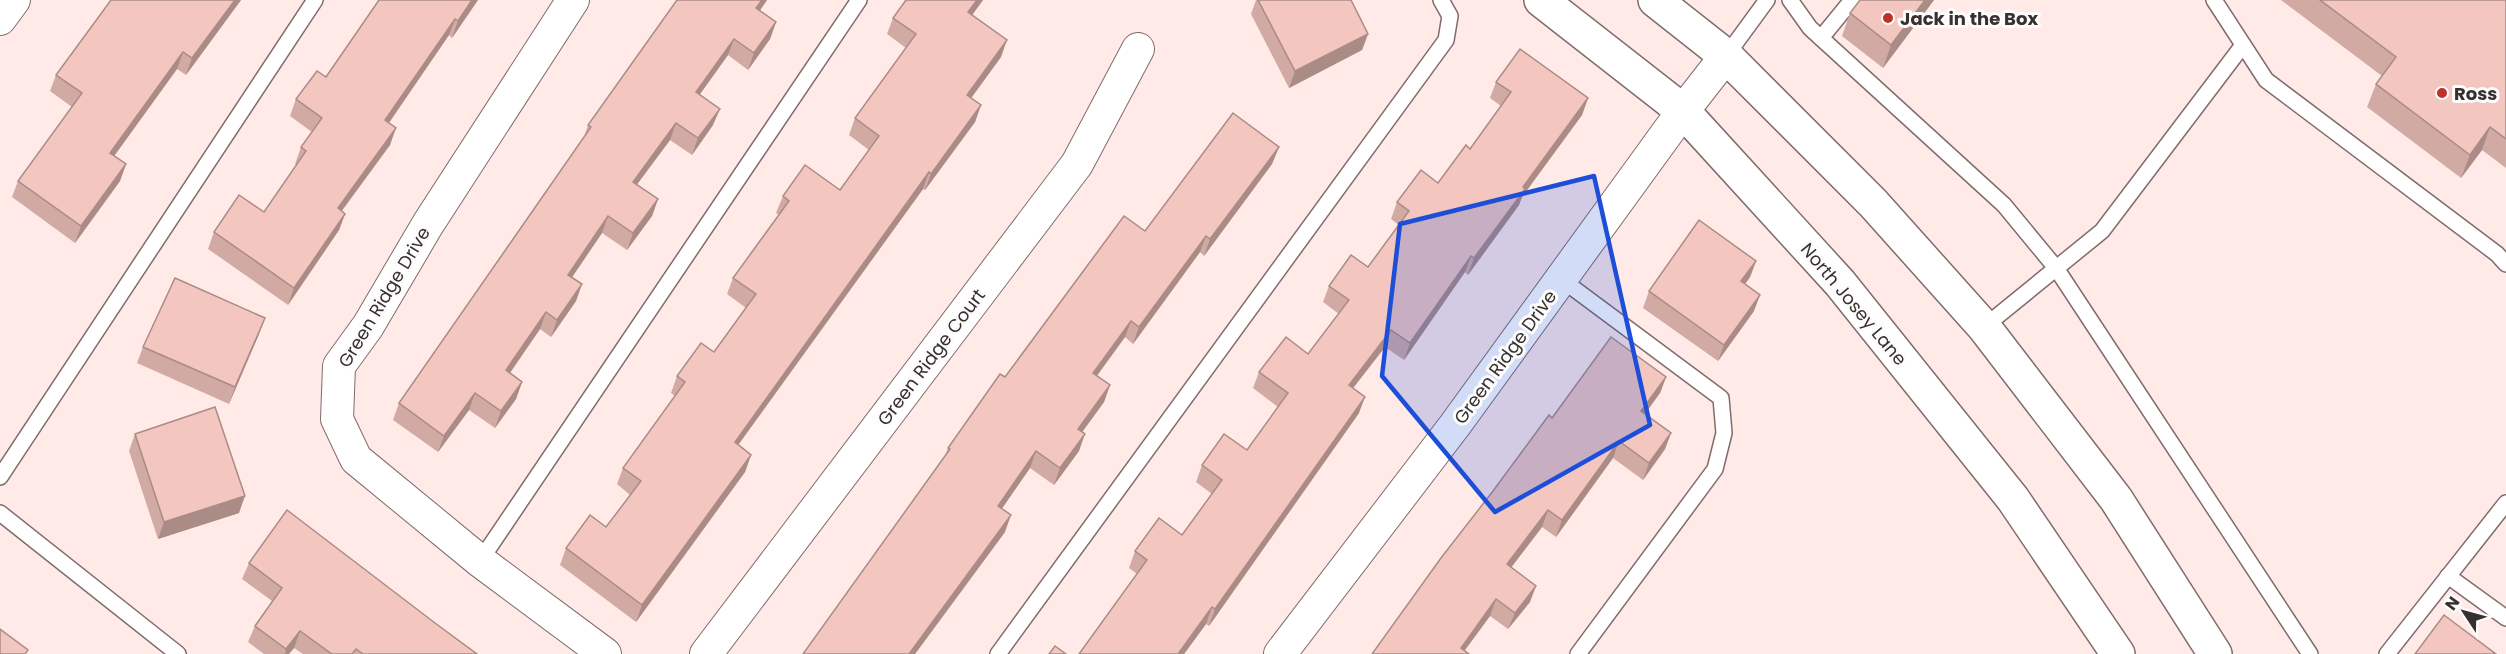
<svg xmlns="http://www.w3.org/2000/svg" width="2506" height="654" viewBox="0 0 2506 654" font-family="Poppins,sans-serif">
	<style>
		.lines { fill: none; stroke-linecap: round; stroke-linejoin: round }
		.service-casing { stroke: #7f6d6b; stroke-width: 18 }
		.minor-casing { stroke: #7f6d6b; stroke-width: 34 }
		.primary-casing { stroke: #7f6d6b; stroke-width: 36 }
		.service { stroke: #fff; stroke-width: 15 }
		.minor { stroke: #fff; stroke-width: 32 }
		.primary { stroke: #fff; stroke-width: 33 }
		.wall { fill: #d1aaa4 }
		.shaded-wall { fill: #aa8b86 }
		.building { fill: #f3c6bf; stroke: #aa8b86; stroke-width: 1.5 }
		.marked { fill: #1d4ed8; fill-opacity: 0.2; stroke: #1d4ed8; stroke-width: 4.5; stroke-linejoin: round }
		.poi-dot { fill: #bf312a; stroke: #fcfcfc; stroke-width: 2 }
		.labels { text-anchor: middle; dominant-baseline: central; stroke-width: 6; stroke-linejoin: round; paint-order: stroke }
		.poi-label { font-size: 18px; font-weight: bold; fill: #38302f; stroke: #fcfcfc; text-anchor: start }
		.street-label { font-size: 18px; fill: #38302f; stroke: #fcfcfc }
	</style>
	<rect width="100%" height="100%" fill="#ffeae7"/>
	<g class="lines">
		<defs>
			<g id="service">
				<path d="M1790,0L1810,28L2004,205L2056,268L2310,654"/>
				<path d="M2214,0L2266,80L2497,254L2506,264"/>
				<path d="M1821,38L1852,0"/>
				<path d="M1726,56L1767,0"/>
				<path d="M1561,279L1721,398L1724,433L1715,469L1578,654"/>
				<path d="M1984,327L2102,231L2243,45"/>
				<path d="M0,477L315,0"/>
				<path d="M0,513L178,654"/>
				<path d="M480,561L859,0"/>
				<path d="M2448,576L2506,618"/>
				<path d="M998,654L1446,40L1450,16L1441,0"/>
				<path d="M2387,654L2506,503"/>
			</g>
			<g id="minor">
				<path d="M573,0L428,224L368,326L339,366L337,419L356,459L480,561L605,654"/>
				<path d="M0,19L14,0"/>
				<path d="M706,654L1077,164L1138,49"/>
				<path d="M1280,654L1455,425L1683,111L1726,56"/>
			</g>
			<g id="primary">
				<path d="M1541,0L1683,111L1840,283L2013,499L2118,654"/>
				<path d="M1655,0L1726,56L1873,203L1984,327L2116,499L2215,654"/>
			</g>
		</defs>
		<use href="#service" class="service-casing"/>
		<use href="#minor" class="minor-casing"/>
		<use href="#primary" class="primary-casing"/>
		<use href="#service" class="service"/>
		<use href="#minor" class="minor"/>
		<use href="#primary" class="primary"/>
	</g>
	<g class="wall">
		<path d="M241,0L186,75L177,69L114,156L126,164L120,181L75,243L12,197L18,181L72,107L50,91L56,75Z"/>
		<path d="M379,0H478L452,38L449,35L389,123L390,145L342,211L345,214L339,230L288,305L208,249L214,232L264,212L297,165L295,164L301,147L312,132L290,116L296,99L326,77Z"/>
		<path d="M677,0H767L760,10L776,22L770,39L748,70L728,55L700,94L713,125L692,155L670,140L637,184L658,199L652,216L627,250L602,233L572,277L582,284L576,301L551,337L540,329L510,373L522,382L516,399L495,428L469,410L438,452L393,420L399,403L584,137L588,125Z"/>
		<path d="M906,0H983L972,15L1001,57L971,98L981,105L975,122L925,190L923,189L738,445L751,455L745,472L636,622L560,565L566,548L606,527L630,495L617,484L623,468L675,396L671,393L677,376L714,352L746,308L727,294L733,278L779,215L776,213L783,196L840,190L869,150L849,135L855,118L906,48L887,34L893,18Z"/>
		<path d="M1256,0H1351L1368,34L1362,50L1289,88L1251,14Z"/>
		<path d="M1934,0L1883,68L1842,36L1850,13Z"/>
		<path d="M2281,0H2506V168L2482,150L2461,178L2367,107L2376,84L2382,76Z"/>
		<path d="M1496,82L1588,98L1582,115L1522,197L1519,205L1468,275L1465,272L1404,360L1385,347L1353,388L1359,413L1209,626L1206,624L1184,654H1079L1137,574L1129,568L1135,551L1182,535L1212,494L1196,482L1202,465L1247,450L1278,407L1253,388L1259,372L1308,354L1339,314L1323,302L1329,286L1368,267L1399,225L1391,219L1397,202L1438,183L1470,149L1501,106L1490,98Z"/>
		<path d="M1279,147L1272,164L1204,256L1200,252L1133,344L1125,337L1097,376L1110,385L1104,402L1082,432L1079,451L1054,485L1030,468L1002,508L1005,532L915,654H803L945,456L948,448L1005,377L1145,231Z"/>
		<path d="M1756,261L1750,277L1745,284L1754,311L1718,361L1643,308L1649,291Z"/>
		<path d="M259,334L229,404L137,363L143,347Z"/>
		<path d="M1666,377L1660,393L1645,414L1671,433L1665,449L1643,480L1613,458L1556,537L1542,527L1511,567L1530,602L1508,629L1490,616L1465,650L1372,654L1552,418Z"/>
		<path d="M135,434L239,513L158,539L129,451Z"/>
		<path d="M249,563L435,623L477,654H303L294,648L289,654H264L248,642L255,626L272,601L242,579Z"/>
	</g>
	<g class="shaded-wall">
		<path d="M235,0H241L186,75L192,58Z"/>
		<path d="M472,0H478L452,38L458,21Z"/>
		<path d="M762,0H767L750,25L756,8Z"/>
		<path d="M977,0H983L962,29L968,12Z"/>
		<path d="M1925,0H1934L1883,68L1891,45Z"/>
		<path d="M455,19L449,35L379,137L385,120Z"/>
		<path d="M776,22L770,39L748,70L754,53Z"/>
		<path d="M1368,34L1362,50L1289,88L1295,71Z"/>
		<path d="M734,39L728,55L690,108L696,92Z"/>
		<path d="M1007,40L1001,57L961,112L967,95Z"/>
		<path d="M183,52L177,69L104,170L110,153Z"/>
		<path d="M1588,98L1582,115L1522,197L1519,205L1468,275L1474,258L1523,187Z"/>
		<path d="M981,105L975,122L925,190L931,174Z"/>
		<path d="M720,109L713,125L692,155L698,138Z"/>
		<path d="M676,123L670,140L627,198L633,182Z"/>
		<path d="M2490,127L2482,150L2461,178L2470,155Z"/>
		<path d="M396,128L390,145L331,225L338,208Z"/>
		<path d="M1279,147L1272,164L1204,256L1210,239Z"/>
		<path d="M126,164L120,181L75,243L81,226Z"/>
		<path d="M929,172L923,189L728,459L735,442Z"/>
		<path d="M658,199L652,216L627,250L633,233Z"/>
		<path d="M345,214L339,230L288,305L294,288Z"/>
		<path d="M608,216L602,233L562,292L568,275Z"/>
		<path d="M1206,236L1200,252L1133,344L1139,327Z"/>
		<path d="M1471,256L1465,272L1404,360L1410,343Z"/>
		<path d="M1756,261L1750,277L1735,298L1741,281Z"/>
		<path d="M582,284L576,301L551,337L557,320Z"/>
		<path d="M1760,295L1754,311L1718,361L1724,345Z"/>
		<path d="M546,312L540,329L500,387L506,370Z"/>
		<path d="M265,318L259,334L229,404L235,387Z"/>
		<path d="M1131,321L1125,337L1087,389L1093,373Z"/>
		<path d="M1391,330L1385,347L1343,401L1349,385Z"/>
		<path d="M1666,377L1660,393L1635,427L1641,411Z"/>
		<path d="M522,382L516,399L495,428L501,411Z"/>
		<path d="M1110,385L1104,402L1072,446L1078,429Z"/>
		<path d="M475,393L469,410L438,452L444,436Z"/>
		<path d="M1365,397L1359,413L1209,626L1215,609Z"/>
		<path d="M1671,433L1665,449L1643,480L1649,463Z"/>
		<path d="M1085,434L1079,451L1054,485L1060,468Z"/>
		<path d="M1619,441L1613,458L1556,537L1562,520Z"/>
		<path d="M1036,451L1030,468L992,523L998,506Z"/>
		<path d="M751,455L745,472L636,622L642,605Z"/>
		<path d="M245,496L239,513L158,539L164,522Z"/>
		<path d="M1548,510L1542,527L1501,581L1507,564Z"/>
		<path d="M1011,515L1005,532L915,654H909Z"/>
		<path d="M1536,586L1530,602L1508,629L1515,613Z"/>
		<path d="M1496,599L1490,616L1462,654L1461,648Z"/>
		<path d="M1212,607L1206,624L1184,654H1178Z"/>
		<path d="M300,631L294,648L289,654H285L286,649Z"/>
	</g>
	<g class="building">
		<path d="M111,0H235L192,58L183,52L110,153L126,164L81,226L18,181L82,93L56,75Z"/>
		<path d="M379,0H472L458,21L455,19L385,120L396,128L338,208L345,214L294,288L214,232L239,195L264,212L306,151L301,147L322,118L296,99L317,71L326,77Z"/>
		<path d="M677,0H762L756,8L776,22L754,53L734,39L696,92L720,109L698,138L676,123L633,182L658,199L633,233L608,216L568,275L582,284L557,320L546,312L506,370L522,382L501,411L475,393L444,436L399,403L591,127L588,125Z"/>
		<path d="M906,0H977L968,12L1007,40L967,95L981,105L931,174L929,172L735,442L751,455L642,605L566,548L590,515L606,527L641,481L623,468L685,382L677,376L701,343L714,352L756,294L733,278L789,201L783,196L805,165L840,190L879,136L855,118L916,34L893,18Z"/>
		<path d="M1258,0H1351L1368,34L1295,71Z"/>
		<path d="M1860,0H1925L1891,45L1850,13Z"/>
		<path d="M2320,0H2506V139L2490,127L2470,155L2376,84L2396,57Z"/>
		<path d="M1520,49L1588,98L1523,187L1525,189L1474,258L1471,256L1410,343L1391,330L1349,385L1365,397L1215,609L1212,607L1178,654H1079L1147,560L1135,551L1159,518L1182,535L1222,480L1202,465L1224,434L1247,450L1288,393L1259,372L1286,337L1308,354L1349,300L1329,286L1351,255L1368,267L1409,211L1397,202L1421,170L1438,183L1466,145L1470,149L1511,92L1496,82Z"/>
		<path d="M1233,113L1279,147L1210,239L1206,236L1139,327L1131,321L1093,373L1110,385L1078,429L1085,434L1060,468L1036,451L998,506L1011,515L909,654H803L950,449L948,448L1000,374L1005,377L1124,216L1145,231Z"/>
		<path d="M1699,220L1756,261L1741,281L1760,295L1724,345L1649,291Z"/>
		<path d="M175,278L265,318L235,387L143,347Z"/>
		<path d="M1611,337L1666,377L1641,411L1671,433L1649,463L1619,441L1562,520L1548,510L1507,564L1536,586L1515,613L1496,599L1461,648L1469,654H1372L1441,558L1493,491L1549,415L1552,418Z"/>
		<path d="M215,407L245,496L164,522L135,434Z"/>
		<path d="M287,510L435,623L477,654H363L356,649L352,654H332L300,631L286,649L255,626L282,588L249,563Z"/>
		<path d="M2444,615L2496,654H2415Z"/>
		<path d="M0,629L28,650L25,654H0Z"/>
		<path d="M1055,646L1066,654H1049Z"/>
	</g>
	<path class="marked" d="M1594,176L1650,425L1495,512L1382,376L1400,224Z"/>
	<g class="poi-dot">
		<circle cx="1888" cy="18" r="6"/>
		<circle cx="2442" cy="93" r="6"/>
	</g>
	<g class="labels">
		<g class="poi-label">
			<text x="1900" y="18">Jack in the Box</text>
			<text x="2454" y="93">Ross</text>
		</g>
		<g class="street-label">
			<text transform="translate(384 297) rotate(-59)">Green Ridge Drive</text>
			<text transform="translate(1854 304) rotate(50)">North Josey Lane</text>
			<text transform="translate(931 357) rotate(-53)">Green Ridge Court</text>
			<text transform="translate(1505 357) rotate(-54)">Green Ridge Drive</text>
		</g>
	</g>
	<g transform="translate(2464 612) rotate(306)" stroke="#fcfcfc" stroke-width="4.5" paint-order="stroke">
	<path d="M0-4.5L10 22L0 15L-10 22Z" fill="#38302f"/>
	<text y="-9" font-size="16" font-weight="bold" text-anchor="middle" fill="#38302f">N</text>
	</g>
</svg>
